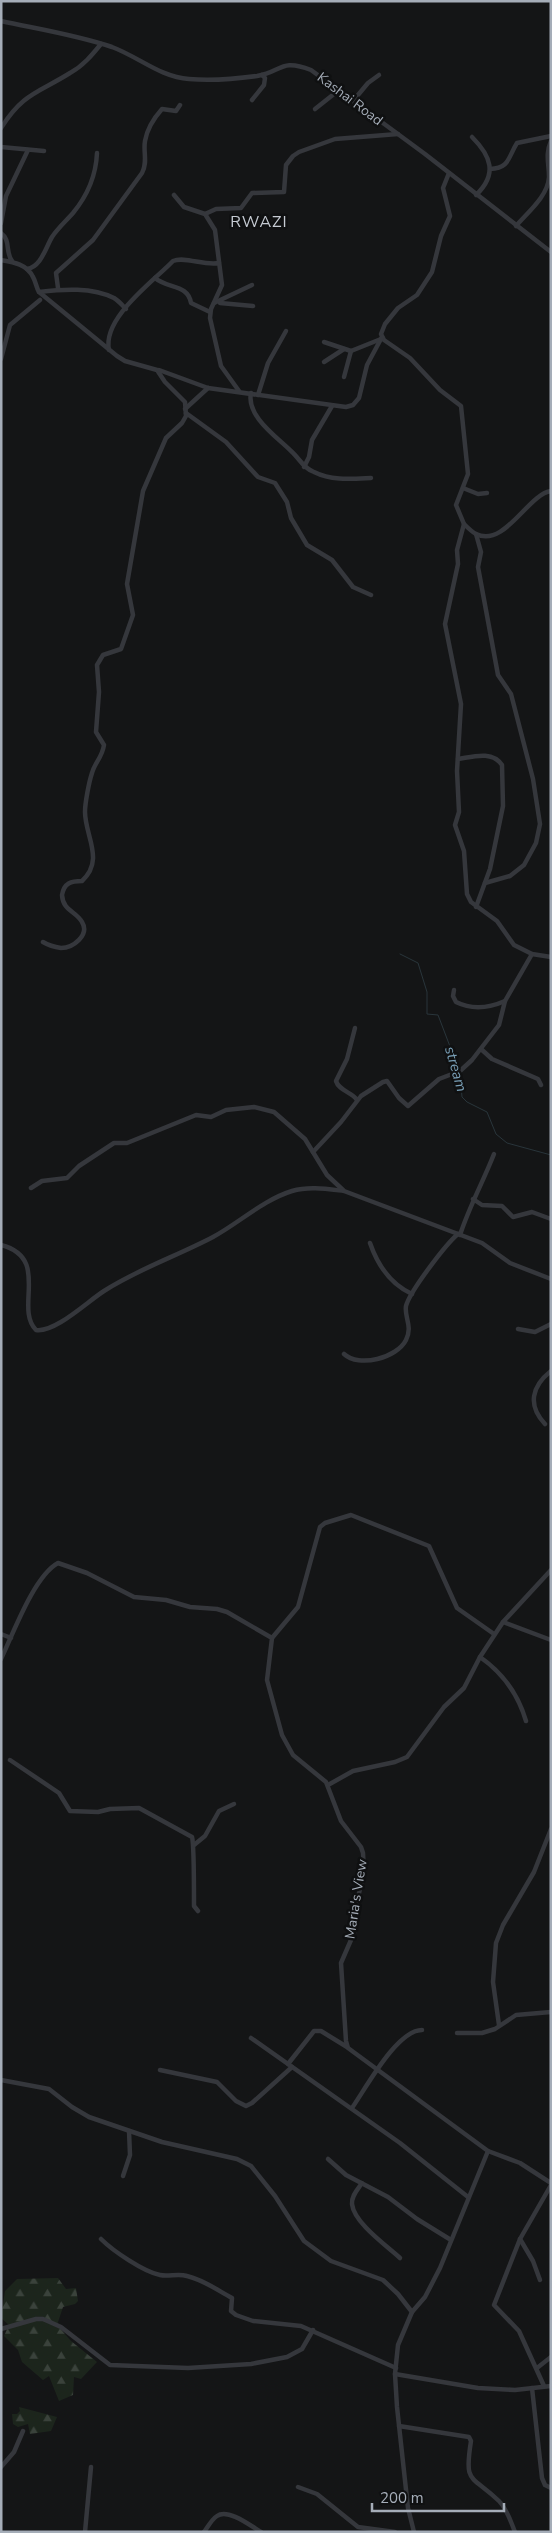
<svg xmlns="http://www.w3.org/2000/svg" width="552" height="2533" viewBox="0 0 552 2533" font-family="'Nunito Sans',sans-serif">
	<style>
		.forest { fill: url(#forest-firs) }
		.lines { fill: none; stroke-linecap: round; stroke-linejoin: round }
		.stream { stroke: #29353b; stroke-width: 1 }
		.minor { stroke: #35373c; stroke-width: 4.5 }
		.labels { text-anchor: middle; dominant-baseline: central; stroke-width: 5; stroke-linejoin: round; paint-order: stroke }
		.street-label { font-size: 14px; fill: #a5adb8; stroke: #0f1011 }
		.water-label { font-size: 15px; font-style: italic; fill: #799fb6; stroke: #0f1011 }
		.quarter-label { font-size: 16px; letter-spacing: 1px; fill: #c6cbd3; stroke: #0f1011 }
	</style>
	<defs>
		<pattern id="forest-firs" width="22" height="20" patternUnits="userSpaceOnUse" patternTransform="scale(1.25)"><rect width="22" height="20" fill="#1c251c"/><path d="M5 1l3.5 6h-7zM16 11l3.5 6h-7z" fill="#3a423b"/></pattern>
	</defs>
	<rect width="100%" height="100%" fill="#141516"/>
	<g class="forest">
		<path d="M58,2278L66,2289L76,2288L78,2301L75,2304L63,2307L57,2325L71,2341L97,2362L81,2379L74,2377L73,2395L59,2401L49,2376L43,2380L22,2362L18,2350L4,2336L9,2325L1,2318L5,2291L17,2279Z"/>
		<path d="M19,2407L57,2417L51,2431L30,2434L28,2424L18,2427L13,2424L12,2414H17L20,2411Z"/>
	</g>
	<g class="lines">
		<g class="stream">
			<path d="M400,954L418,963L427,992V1014L438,1015L459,1070"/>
			<path d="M460,1074L462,1097L467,1102L487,1112L496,1134L507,1143L551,1155"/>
		</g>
		<g class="minor">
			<path d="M1,21C38,29 77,35 112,47C139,57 160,77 189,79C211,81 235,79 257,76C282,72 280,58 311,70L425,154L551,252"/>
			<path d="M252,100L264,85L265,78L262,75"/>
			<path d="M353,101L368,83L379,75"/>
			<path d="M315,109L339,90"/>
			<path d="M1,128C23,93 38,93 70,73C83,66 92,55 101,44"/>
			<path d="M472,137C491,156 498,174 476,195"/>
			<path d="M1,147L44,151"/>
			<path d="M490,169C510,168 508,157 517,143L551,136"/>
			<path d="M449,173L443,188L450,216L441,236L432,272L417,295L398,308L385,324L381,334L384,340L410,358L440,390L461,406L468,474L456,505L464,524L457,550L458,564L445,624L461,704L457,771L459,812L455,825L464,851L467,894L471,902L497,921L514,945L532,954L551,957"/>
			<path d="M174,195L184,207L205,214L215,230L222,285L211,309L210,318L221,366L239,391"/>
			<path d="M205,214L216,209L241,208L252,193L284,192L286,165L293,156L299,152L335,139L398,134"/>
			<path d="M1,223L6,196L28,150"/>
			<path d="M516,226C528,212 548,196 549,177C549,163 545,155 551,141"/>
			<path d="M1,233C11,240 5,252 12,261"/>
			<path d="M1,260C13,262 27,264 33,277C36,282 36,287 39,292L117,356L125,361L157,370L165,382L185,402L186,416L182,423L166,438L143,491L127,584L133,615L121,649L103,655L97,665L99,692L96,732L104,745C102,758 95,762 92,773C89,782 85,803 85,812C85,836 105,860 82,881C71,881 64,883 62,895C63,911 76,911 82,922C90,935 73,948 61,948C54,947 48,945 43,942"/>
			<path d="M27,269C41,267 46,247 52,237C58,228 66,221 73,213C87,196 96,176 97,153"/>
			<path d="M155,278C168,289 188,284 191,303L210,312"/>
			<path d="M58,288L56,273L93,240L142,173C148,162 143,152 145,141C147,129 154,118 162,109L176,111L180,105"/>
			<path d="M39,292C63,289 92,287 114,298C119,301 122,305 126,309"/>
			<path d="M214,303L252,285"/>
			<path d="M220,303L253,306"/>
			<path d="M324,342L351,351L381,339"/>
			<path d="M109,350C102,318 154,281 173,261C185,256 204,266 219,263"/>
			<path d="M1,359L10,325L40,300"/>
			<path d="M324,362L344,349"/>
			<path d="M159,370L208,388L346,407L353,405L359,398L367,365L382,337"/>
			<path d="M344,377L351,351"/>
			<path d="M251,393C246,416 277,437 291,451C300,459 303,468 314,472C332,481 351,479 371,478"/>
			<path d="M258,395L268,363L286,331"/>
			<path d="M185,409L208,388"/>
			<path d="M186,413L226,442L258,477L275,483L287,502L291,518L307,545L332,560L353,587L371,595"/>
			<path d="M304,467L309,457L312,440L332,406"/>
			<path d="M463,488L478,494L487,493"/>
			<path d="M464,524C467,527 472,532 476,534C505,548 528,494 551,491"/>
			<path d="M476,534L481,552L478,567L498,675L511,694L533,779L540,824L536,843L524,865L510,876L485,883"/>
			<path d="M458,759C472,757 492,750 502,765L503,806L490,869L476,907"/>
			<path d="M454,990L453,996L456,1002C472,1010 489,1008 505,1001"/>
			<path d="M355,1028L347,1059L336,1081C339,1091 352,1092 357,1100"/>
			<path d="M481,1049L492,1059L538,1079L541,1085"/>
			<path d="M313,1152L341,1122L361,1096L383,1082L387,1081L399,1098L408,1106L439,1079L460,1071L472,1060L499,1025L505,1001L532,954"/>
			<path d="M31,1188L42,1181L67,1178L79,1166L114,1143H127L196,1115L211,1117L226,1110L254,1107L274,1112L305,1139L327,1175L343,1190"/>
			<path d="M473,1199L482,1205L502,1206L513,1217L532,1212L551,1219"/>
			<path d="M460,1235C469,1207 483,1182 494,1154"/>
			<path d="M370,1243C378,1266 390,1284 412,1294"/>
			<path d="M1,1245C51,1258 14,1308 36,1330C55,1333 88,1301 104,1291C138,1269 177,1256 213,1237C239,1223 263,1200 292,1191C309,1186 327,1189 344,1191L482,1243L510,1263L551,1279"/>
			<path d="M518,1329L535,1332L551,1324"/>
			<path d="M344,1354C359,1368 397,1358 406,1340C413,1326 404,1317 406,1306C410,1291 446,1244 458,1234"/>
			<path d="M545,1424C527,1405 532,1386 551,1371"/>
			<path d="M503,1622L551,1640"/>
			<path d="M1,1634L11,1638"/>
			<path d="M272,1638L298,1607L320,1527L325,1523L351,1515L429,1546L457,1608L494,1634"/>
			<path d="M480,1657C503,1673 518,1694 526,1721"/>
			<path d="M1,1659C13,1634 34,1576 58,1563L87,1573L134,1597L166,1600L190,1607L217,1609L227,1612L272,1638L267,1680L282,1735L293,1755L326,1782L341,1821L361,1847L363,1853L364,1872L355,1910L354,1933L341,1963L346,2041L348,2048L488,2151L520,2163L551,2183"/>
			<path d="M10,1760L59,1793L70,1811L98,1812L110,1809L139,1808L192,1837C194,1843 194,1895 194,1906L198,1911"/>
			<path d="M328,1785L353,1771L395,1762L407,1757L444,1707L464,1688L480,1657L503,1622L551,1570"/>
			<path d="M194,1845L205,1836L219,1811L234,1804"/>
			<path d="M499,2025L493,1982L496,1943L503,1925L534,1872L551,1829"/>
			<path d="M457,2033H482L495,2029L516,2015L551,2012"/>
			<path d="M251,2038L400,2143L468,2197"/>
			<path d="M288,2064L314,2031H321L347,2047"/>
			<path d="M160,2070L217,2082L236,2101L246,2106L252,2103L292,2067"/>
			<path d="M1,2080L49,2089L72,2107L89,2117L162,2142L237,2159L251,2166L275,2196L304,2241L331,2261L383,2280L398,2294L412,2312"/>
			<path d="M352,2108C366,2088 397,2030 422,2030"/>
			<path d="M328,2159L346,2175L388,2197L417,2219L451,2240"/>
			<path d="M123,2176L130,2155L129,2131"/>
			<path d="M362,2183C358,2189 351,2196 352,2204C354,2223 387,2246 400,2258"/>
			<path d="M101,2239C113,2251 144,2272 160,2275C169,2277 178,2273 187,2276C204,2280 217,2290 232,2298L231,2311L236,2315L253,2321L301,2326L396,2368"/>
			<path d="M520,2239L533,2261L540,2280"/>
			<path d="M1,2329L36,2319H43L61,2327L110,2365L188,2368L251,2364L287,2357L302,2349L313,2330"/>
			<path d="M537,2368L551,2357"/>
			<path d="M395,2374L478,2388L515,2390L551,2386"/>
			<path d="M544,2386L519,2331L494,2305L520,2239L551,2185"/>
			<path d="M532,2388L542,2478L545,2485L551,2488"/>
			<path d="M399,2426L469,2437L471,2441C464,2485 471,2474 499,2501C507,2509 511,2522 515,2532"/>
			<path d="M1,2467L14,2452L23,2431"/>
			<path d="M298,2487L317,2494L358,2527L395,2532"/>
			<path d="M85,2532L91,2467"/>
			<path d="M204,2532C208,2527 211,2520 217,2516C228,2508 251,2526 261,2532"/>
			<path d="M414,2532L408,2508L397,2407L395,2374L398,2345L412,2312L425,2297L440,2268L488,2151"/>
		</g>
	</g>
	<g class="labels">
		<g class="street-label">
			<text transform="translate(350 99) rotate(37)">Kashai Road</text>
			<text transform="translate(356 1899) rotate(-81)">Maria's View</text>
		</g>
		<g class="water-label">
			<text transform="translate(456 1069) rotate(74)">stream</text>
		</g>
		<g class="quarter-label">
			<text x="259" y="222">RWAZI</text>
		</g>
	</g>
	<rect width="552" height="2533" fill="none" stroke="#a5adb8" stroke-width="5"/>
	<path d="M372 2503v8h132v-8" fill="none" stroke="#a5adb8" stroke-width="2.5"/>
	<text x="380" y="2503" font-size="15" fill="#a5adb8" stroke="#0f1011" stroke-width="4" paint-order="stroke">200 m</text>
</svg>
